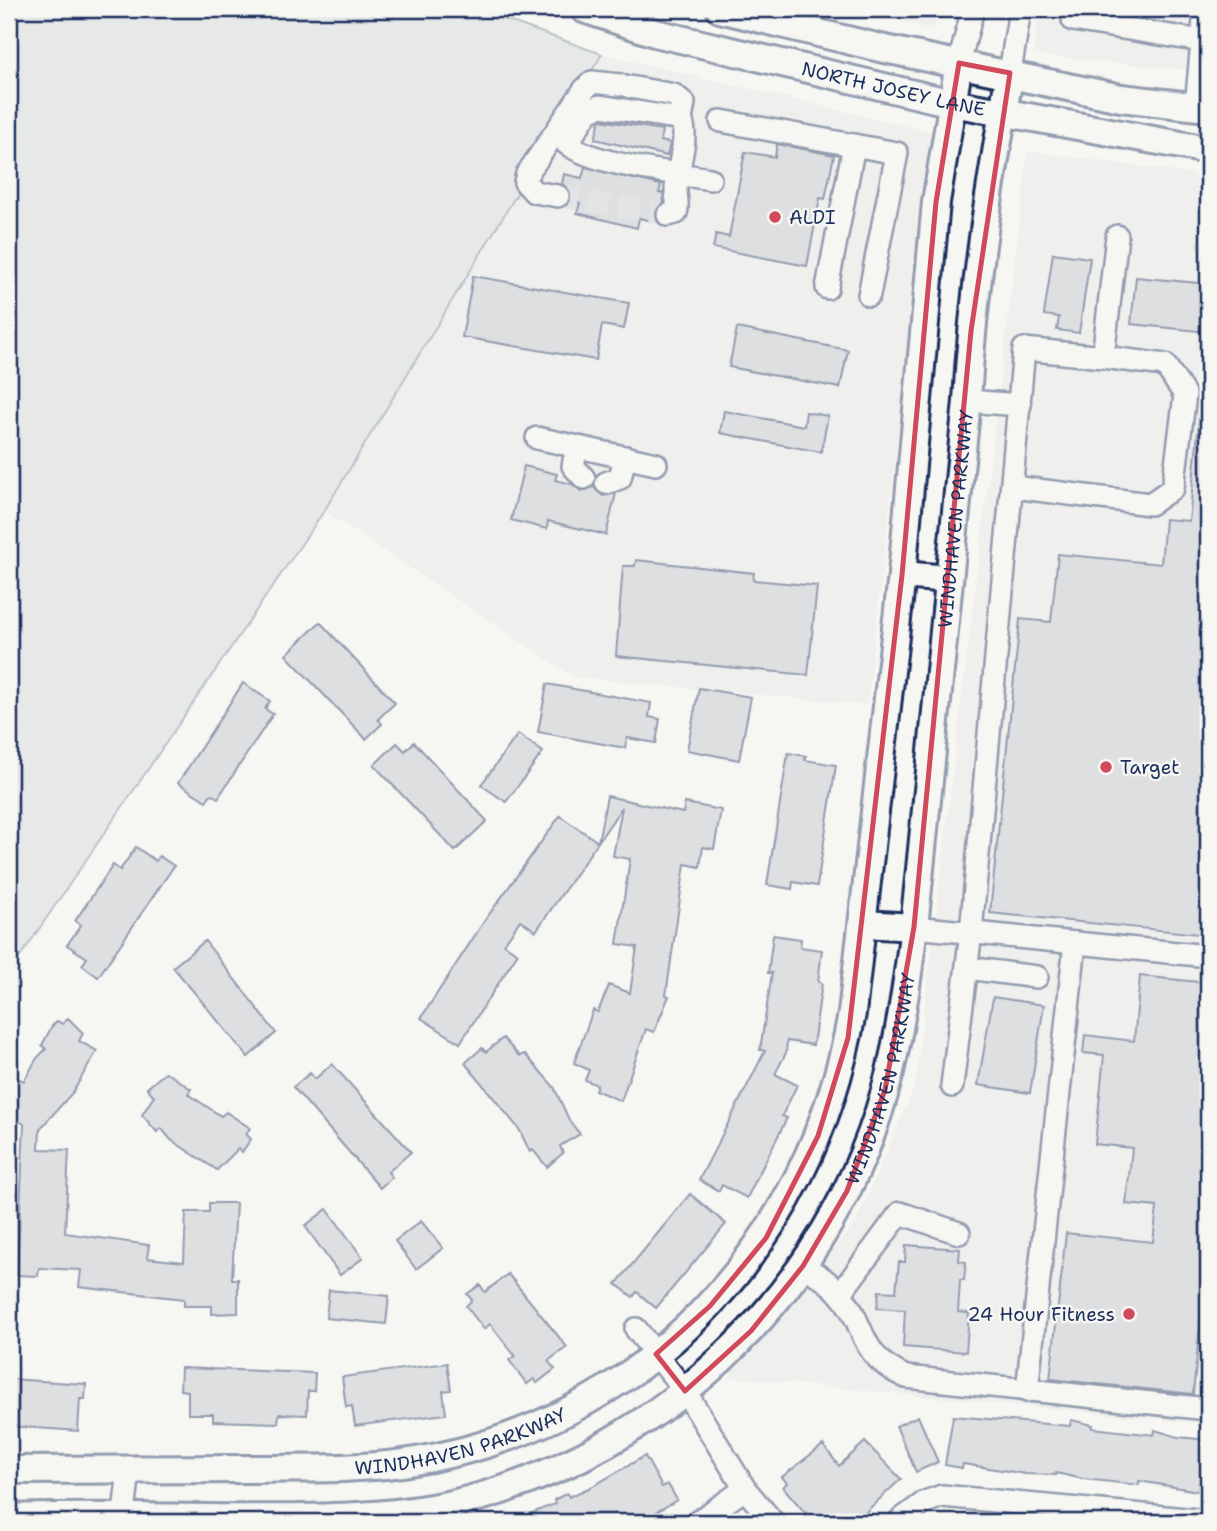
<svg xmlns="http://www.w3.org/2000/svg" width="1217" height="1531" viewBox="0 0 1217 1531" font-family="'Shantell Sans',sans-serif">
	<style>
		.built { fill: #e6e7e7 }
		.green { fill: #d6d9dd; stroke: #78849e; stroke-width: 2 }
		.building { fill: #c0c4cd; stroke: #1b2f5e; stroke-width: 2 }
		.lines { fill: none; stroke-linecap: round; stroke-linejoin: round }
		.minor-tunnel { stroke: #caced4; stroke-width: 21; stroke-dasharray: 21 10; stroke-linecap: butt }
		.minor-casing { stroke: #1b2f5e; stroke-width: 26 }
		.major-casing { stroke: #1b2f5e; stroke-width: 32 }
		.minor { stroke: #f6f6f2; stroke-width: 21 }
		.major { stroke: #f6f6f2; stroke-width: 26 }
		.marked { fill: none; stroke: #d1495b; stroke-width: 5; stroke-linejoin: round }
		.poi-dot { fill: #d1495b; stroke: #f6f6f2; stroke-width: 2.5 }
		.labels { text-anchor: middle; dominant-baseline: central; stroke-width: 5; stroke-linejoin: round; paint-order: stroke }
		.street-label { font-size: 19px; fill: #1b2f5e; stroke: #f6f6f2 }
		.poi-label { font-size: 19px; fill: #1b2f5e; stroke: #f6f6f2; text-anchor: start }
	</style>
	<rect width="100%" height="100%" fill="#f6f6f2"/>
	<filter id="ink" filterUnits="userSpaceOnUse"><feTurbulence type="fractalNoise" baseFrequency=".0143" numOctaves="2"/><feDisplacementMap in="SourceGraphic" scale="14" xChannelSelector="R" yChannelSelector="G"/><feConvolveMatrix kernelMatrix="1 2 1 2 8 2 1 2 1" color-interpolation-filters="sRGB"/></filter>
	<g filter="url(#ink)">
		<g class="built">
			<path d="M860,9H940L933,30Z"/>
			<path d="M1039,9H1208V72L1033,55Z"/>
			<path d="M602,54L932,132L867,705L574,677L324,511Z"/>
			<path d="M1028,151L1208,176V1424L729,1377L856,1222L915,1086Z"/>
		</g>
		<path class="green" d="M9,9H475L602,54L324,511L9,973Z"/>
		<g class="building">
			<path d="M600,120L662,130L660,141L670,143L667,156L595,139Z"/>
			<path d="M777,144L834,155L825,199L820,198L807,266L713,248L716,234L729,237L745,152L775,157Z"/>
			<path d="M585,167L661,185L659,193H663L664,203L656,211L657,222L639,218L637,228L577,213L580,203L570,200V191L562,184L564,174L582,178Z"/>
			<path d="M1053,253L1090,258L1079,333L1057,330L1059,317L1044,315Z"/>
			<path d="M473,276L629,303L624,329L602,325L596,360L462,337Z"/>
			<path d="M1136,277L1208,284V332L1131,324Z"/>
			<path d="M737,328L848,350L840,388L729,367Z"/>
			<path d="M724,411L804,426L806,412L828,416L821,452L720,433Z"/>
			<path d="M1200,412H1208V935L990,913L1020,619L1051,622L1058,554L1161,564L1165,519L1189,521Z"/>
			<path d="M524,466L557,474L555,480L572,484L581,491L594,487L603,496L616,493L606,535L548,521L547,529L511,520Z"/>
			<path d="M636,560L754,573L753,580L817,586L808,675L616,656L623,566H635Z"/>
			<path d="M320,622L395,703L378,719L382,724L366,739L286,655Z"/>
			<path d="M243,683L270,701L265,709L273,714L218,798L211,794L206,801L178,783Z"/>
			<path d="M547,684L651,703L649,717L660,719L656,743L627,738L625,748L538,732Z"/>
			<path d="M699,688L751,697L739,760L687,750Z"/>
			<path d="M518,734L543,752L506,802L481,785Z"/>
			<path d="M414,742L487,821L455,851L374,765L397,743L405,751Z"/>
			<path d="M788,753L806,756L805,760L836,765L817,886L793,882L792,889L767,885Z"/>
			<path d="M607,796L683,813L685,803L721,810L714,849L703,847L700,867L685,864L666,995L669,996L654,1032L646,1029L621,1101L595,1090L597,1085L585,1080L589,1070L574,1063L593,1010L598,1012L609,985L630,993L637,947L617,944L630,859L613,856L622,807L598,842Z"/>
			<path d="M560,816L598,842L536,931L520,920L513,931L504,944L518,953L460,1043L421,1018L485,920Z"/>
			<path d="M136,847L156,861L159,856L174,866L98,977L82,965L87,958L67,945L81,925L75,921L113,865L120,870Z"/>
			<path d="M773,935L801,939L800,947L822,950L818,982L822,983L813,1045L787,1041L786,1053L775,1074L797,1085L782,1116L787,1118L747,1198L722,1185L719,1191L699,1180L765,1051L760,1050L772,973H768Z"/>
			<path d="M205,941L276,1033L248,1057L173,967Z"/>
			<path d="M1140,976L1208,983V1245L1193,1394L1050,1379L1066,1233L1153,1242L1157,1207L1126,1204L1132,1148L1095,1144L1104,1055L1083,1053L1085,1035L1134,1041Z"/>
			<path d="M993,997L1044,1005L1030,1093L978,1085Z"/>
			<path d="M68,1018L83,1033L79,1041L97,1051L73,1092L40,1129L39,1149L69,1150L65,1233L149,1245L147,1258L184,1262L186,1212H209V1203H236L232,1279H238V1313L212,1314V1306H184V1299L79,1287L81,1270L39,1268L38,1276L17,1275L24,1124L9,1115V1089L17,1078L24,1081L37,1058L46,1049L42,1045L52,1026L57,1021L63,1024Z"/>
			<path d="M503,1038L519,1056L525,1054L554,1087L570,1122L580,1134L560,1146L563,1153L547,1167L533,1150L530,1152L519,1129L465,1063L482,1048L486,1052Z"/>
			<path d="M332,1064L411,1152L388,1172L392,1177L380,1188L293,1087L310,1073L315,1079Z"/>
			<path d="M166,1072L191,1089L188,1094L221,1116L226,1112L250,1128L246,1134L251,1139L242,1152L238,1149L217,1170L171,1140L161,1128L157,1132L142,1115L154,1096L147,1088Z"/>
			<path d="M690,1194L726,1224L656,1308L637,1292L633,1297L616,1284Z"/>
			<path d="M327,1209L363,1258L340,1275L305,1226Z"/>
			<path d="M421,1221L443,1248L416,1269L395,1241Z"/>
			<path d="M906,1245L960,1249L959,1261L966,1262L964,1280H960L958,1312L969,1313L966,1352L903,1347L905,1310L877,1308L879,1291L896,1292L899,1262H905Z"/>
			<path d="M508,1274L567,1347L548,1361L555,1369L537,1383L534,1379L527,1384L509,1360L515,1356L490,1324L484,1329L466,1306L472,1300L467,1294L480,1285L485,1292Z"/>
			<path d="M329,1290L389,1296L386,1324L326,1318Z"/>
			<path d="M447,1363L451,1390L443,1391L446,1414L355,1426L352,1406L346,1407L342,1377Z"/>
			<path d="M181,1368L315,1373L314,1391H308L307,1415L279,1414L278,1423L213,1421V1414H188V1391L180,1390Z"/>
			<path d="M9,1379L86,1384L85,1399H80L78,1431L9,1426Z"/>
			<path d="M918,1416L938,1462L916,1472L896,1426Z"/>
			<path d="M953,1416L1070,1426L1071,1420L1093,1425L1092,1428L1154,1435L1155,1430L1178,1437L1208,1440V1484L1199,1483L1198,1491L1139,1481V1485L1083,1479L1056,1473V1475L1026,1474L963,1464L962,1468L945,1465Z"/>
			<path d="M865,1442L901,1479L855,1522H813L783,1487L787,1483L782,1477L823,1445L839,1466Z"/>
			<path d="M645,1456L662,1487L668,1484L677,1500L646,1518L635,1522H509L555,1504L554,1500L567,1493L569,1497L593,1486Z"/>
		</g>
		<g class="lines">
			<path class="minor-tunnel" d="M558,196L668,215"/>
			<defs>
				<g id="minor">
					<path d="M1074,9L1073,20L1208,42"/>
					<path d="M959,63L973,9"/>
					<path d="M1010,73L1020,9"/>
					<path d="M630,87L674,95L684,103L681,119"/>
					<path d="M1196,107L1205,9"/>
					<path d="M721,121L897,153L869,295"/>
					<path d="M558,196L534,192L525,182L527,174L584,90L592,82L620,85"/>
					<path d="M668,215L676,213C679,205 676,199 676,191C676,168 690,140 681,119L600,106L588,111L567,144C598,166 671,172 710,179"/>
					<path d="M827,288L854,145"/>
					<path d="M967,401L1020,405"/>
					<path d="M537,438L656,464"/>
					<path d="M577,447L573,466L584,478"/>
					<path d="M606,483L620,478L625,457"/>
					<path d="M1013,487L1150,504L1173,488L1185,395L1165,365L1103,357L1117,236"/>
					<path d="M914,927L1208,956"/>
					<path d="M967,968L1037,977"/>
					<path d="M952,1086L971,932L1024,349L1103,357"/>
					<path d="M803,1266C816,1274 829,1281 839,1293C868,1325 856,1355 906,1377L1208,1409"/>
					<path d="M840,1294L900,1213L959,1233"/>
					<path d="M636,1329L685,1391L745,1489L773,1522"/>
					<path d="M1027,1391L1075,943"/>
					<path d="M123,1522L129,1470"/>
					<path d="M697,1522L745,1489"/>
					<path d="M898,1522L925,1502L942,1496L1208,1521"/>
				</g>
				<g id="major">
					<path id="s1" d="M584,9L655,33L952,103L1208,150"/>
					<path d="M720,9L880,48L1121,98L1208,108"/>
					<path d="M902,575L949,579"/>
					<path d="M864,924L914,927"/>
					<path id="s2" d="M9,1470C90,1470 171,1469 252,1469C302,1468 353,1470 403,1463C642,1428 811,1247 852,1013L902,575L936,202L959,63"/>
					<path id="s3" d="M9,1518C106,1514 204,1520 302,1518C352,1517 402,1515 452,1504C671,1453 848,1275 894,1054C913,964 919,872 929,781C942,654 954,528 967,401C973,290 990,182 1010,73"/>
				</g>
			</defs>
			<use href="#minor" class="minor-casing"/>
			<use href="#major" class="major-casing"/>
			<use href="#minor" class="minor"/>
			<use href="#major" class="major"/>
		</g>
	</g>
	<path d="M0 0H1217V1531H0ZM959,63L1010,73L971,331L914,927L885,1090L847,1191L803,1266L751,1331L685,1391L656,1354L710,1306L766,1238L818,1136L848,1038L902,575L936,202Z" fill="#f6f6f2" fill-opacity=".55" fill-rule="evenodd"/>
	<path class="marked" d="M959,63L1010,73L971,331L914,927L885,1090L847,1191L803,1266L751,1331L685,1391L656,1354L710,1306L766,1238L818,1136L848,1038L902,575L936,202Z"/>
	<g class="poi-dot">
		<circle cx="775" cy="217" r="7"/>
		<circle cx="1106" cy="767" r="7"/>
		<circle cx="1129" cy="1314" r="7"/>
	</g>
	<g class="labels">
		<g class="street-label">
			<text stroke="none"><textPath href="#s1" startOffset="320">NORTH JOSEY LANE</textPath></text>
			<text stroke="none"><textPath href="#s3" startOffset="1648">WINDHAVEN PARKWAY</textPath></text>
			<text stroke="none"><textPath href="#s3" startOffset="1082">WINDHAVEN PARKWAY</textPath></text>
			<text stroke="none"><textPath href="#s2" startOffset="455">WINDHAVEN PARKWAY</textPath></text>
		</g>
		<g class="poi-label">
			<text x="789" y="217">ALDI</text>
			<text x="1120" y="767">Target</text>
			<text x="1115" y="1314" text-anchor="end">24 Hour Fitness</text>
		</g>
	</g>
	<rect width="1217" height="1531" fill="none" stroke="#f6f6f2" stroke-width="35"/>
	<rect x="18" y="18" width="1182" height="1496" fill="none" stroke="#1b2f5e" stroke-width="2.5" filter="url(#ink)"/>
</svg>
